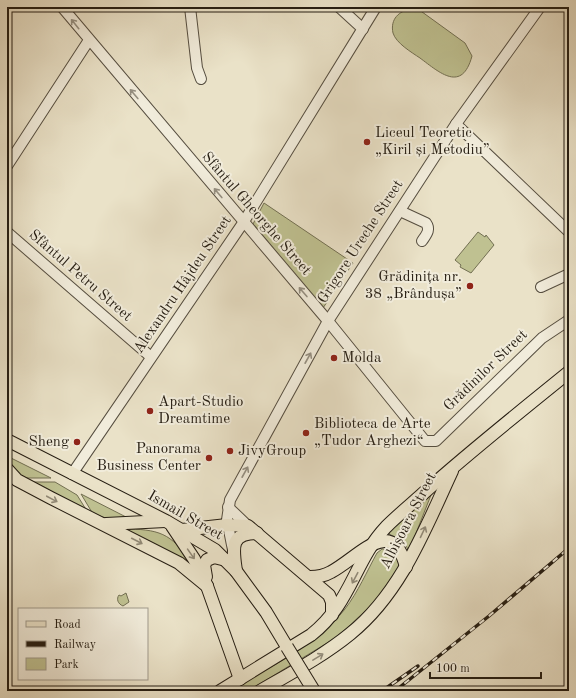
<svg xmlns="http://www.w3.org/2000/svg" width="576" height="698" viewBox="0 0 576 698" font-family="'Old Standard TT',serif">
	<style>
		.green { fill: #bfc191; stroke: #726f52 }
		.lines { fill: none; stroke-linecap: round; stroke-linejoin: round }
		.minor-casing { stroke: #564e40; stroke-width: 12 }
		.major-casing { stroke: #251d12; stroke-width: 14 }
		.minor { stroke: #f1ecdb; stroke-width: 10 }
		.major { stroke: #eae2c8; stroke-width: 12 }
		.rail-casing { stroke: #251d12; stroke-width: 3.5 }
		.rail { stroke: #f1ecdb; stroke-width: 2; stroke-dasharray: 6; stroke-linecap: butt }
		.major-bridge-casing { stroke: #251d12; stroke-width: 14; stroke-linecap: butt }
		.major-bridge { stroke: #eae2c8; stroke-width: 12 }
		.oneway { stroke: #958f81 }
		.oneway2 { stroke: #918976 }
		.poi-dot { fill: #8f2418; stroke: #f1ecdb; stroke-width: 1.5 }
		.labels { text-anchor: middle; dominant-baseline: central; stroke-width: 4; stroke-linejoin: round; paint-order: stroke }
		.poi-label { font-size: 15px; fill: #251d12; stroke: #f1ecdb; text-anchor: start }
		.street-label { font-size: 15px; fill: #251d12; stroke: #f1ecdb }
	</style>
	<rect width="100%" height="100%" fill="#eae2c8"/>
	<filter id="stains"><feTurbulence type="fractalNoise" baseFrequency=".005" numOctaves="4"/><feColorMatrix values="0 0 0 0 .2 0 0 0 0 .09 0 0 0 0 .02 0 0 0 .5 -.17"/></filter>
	<radialGradient id="worn" r=".72"><stop offset=".6" stop-color="#630" stop-opacity="0"/><stop offset="1" stop-color="#630" stop-opacity=".3"/></radialGradient>
	<g class="green">
		<path d="M411,9H418L465,43L472,56C462,93 440,73 420,58C411,52 396,43 393,33C390,19 399,11 411,9Z"/>
		<path d="M264,203L353,263L323,308L253,224Z"/>
		<path d="M478,232L485,237L486,235L494,245L471,273L460,267L461,265L455,260Z"/>
		<path d="M7,456L51,478H23L7,462Z"/>
		<path d="M29,482H55L77,495L87,511Z"/>
		<path d="M81,494L128,518H106L93,514Z"/>
		<path d="M431,495L409,551L403,541L389,534L390,531Z"/>
		<path d="M124,529C157,529 173,533 189,562Z"/>
		<path d="M382,549C392,549 395,553 400,561L398,568L375,602L337,637L248,691H229C269,667 316,646 345,609C358,592 367,571 377,553Z"/>
		<path d="M126,593L129,602L123,606C118,604 116,599 119,595L121,596Z"/>
	</g>
	<g class="lines">
		<defs>
			<g id="minor">
				<path d="M62,7L328,321L425,441H436L542,338L569,320"/>
				<path d="M190,7L197,68L201,79"/>
				<path d="M339,7L363,29"/>
				<path d="M456,124L569,232"/>
				<path d="M7,166L89,40"/>
				<path d="M400,211L426,223C431,230 426,235 422,241"/>
				<path d="M7,232L151,357"/>
				<path d="M541,287L569,274"/>
				<path d="M72,474L243,223L376,7"/>
				<path d="M228,507L248,526"/>
				<path d="M233,550L227,520L230,500L328,321L456,124L540,7"/>
			</g>
			<g id="major">
				<path d="M7,440L166,521L215,550L236,571L266,612L287,647"/>
				<path d="M7,469L17,480L51,498L179,563L207,586"/>
				<path d="M106,524L165,521"/>
				<path d="M172,526L194,559L207,586L240,679"/>
				<path d="M182,530L227,525L248,526L329,595L332,602V615"/>
				<path d="M236,571C233,549 229,533 257,533"/>
				<path d="M206,577L204,565L207,560L214,557L226,560"/>
				<path d="M310,577C317,577 324,576 331,572C358,558 392,513 406,567"/>
				<path d="M220,691L311,635C351,604 354,561 386,527C399,514 414,502 427,490C473,449 521,411 569,372"/>
				<path d="M260,691C291,673 323,656 350,634C401,593 425,529 452,471"/>
			</g>
		</defs>
		<use href="#minor" class="minor-casing"/>
		<use href="#major" class="major-casing"/>
		<use href="#minor" class="minor"/>
		<use href="#major" class="major"/>
		<defs>
			<g id="rail">
				<path d="M382,691L418,666"/>
				<path d="M395,691L489,616L569,548"/>
			</g>
		</defs>
		<use href="#rail" class="rail-casing"/>
		<use href="#rail" class="rail"/>
		<defs>
			<path id="major-bridge" d="M287,647L314,691"/>
		</defs>
		<use href="#major-bridge" class="major-bridge-casing"/>
		<use href="#major-bridge" class="major-bridge"/>
	</g>
	<defs><path id="oneway-shaft" d="M-6 0H5M1.5-3L5.5 0L1.5 3" fill="none" stroke-width="1.6" stroke-linecap="round" stroke-linejoin="round"/></defs>
	<g class="oneway">
		<use href="#oneway-shaft" transform="translate(75 24) rotate(-129)"/>
		<use href="#oneway-shaft" transform="translate(134 94) rotate(-130)"/>
		<use href="#oneway-shaft" transform="translate(218 193) rotate(-130)"/>
		<use href="#oneway-shaft" transform="translate(303 292) rotate(-131)"/>
		<use href="#oneway-shaft" transform="translate(308 358) rotate(-61)"/>
		<use href="#oneway-shaft" transform="translate(245 472) rotate(-61)"/>
	</g>
	<g class="oneway2">
		<use href="#oneway-shaft" transform="translate(52 499) rotate(28)"/>
		<use href="#oneway-shaft" transform="translate(423 532) rotate(-65)"/>
		<use href="#oneway-shaft" transform="translate(137 541) rotate(27)"/>
		<use href="#oneway-shaft" transform="translate(191 554) rotate(55)"/>
		<use href="#oneway-shaft" transform="translate(355 578) rotate(118)"/>
		<use href="#oneway-shaft" transform="translate(318 657) rotate(-31)"/>
	</g>
	<g class="poi-dot">
		<circle cx="367" cy="142" r="4"/>
		<circle cx="470" cy="286" r="4"/>
		<circle cx="334" cy="358" r="4"/>
		<circle cx="150" cy="411" r="4"/>
		<circle cx="306" cy="433" r="4"/>
		<circle cx="77" cy="442" r="4"/>
		<circle cx="230" cy="451" r="4"/>
		<circle cx="209" cy="458" r="4"/>
	</g>
	<g class="labels">
		<g class="poi-label">
			<text x="375" y="133">Liceul Teoretic<tspan x="375" dy="17">„Kiril și Metodiu”</tspan></text>
			<text x="462" y="277" text-anchor="end">Grădinița nr.<tspan x="462" dy="17">38 „Brândușa”</tspan></text>
			<text x="342" y="358">Molda</text>
			<text x="158" y="402">Apart-Studio<tspan x="158" dy="17">Dreamtime</tspan></text>
			<text x="314" y="424">Biblioteca de Arte<tspan x="314" dy="17">„Tudor Arghezi“</tspan></text>
			<text x="69" y="442" text-anchor="end">Sheng</text>
			<text x="201" y="449" text-anchor="end">Panorama<tspan x="201" dy="17">Business Center</tspan></text>
			<text x="238" y="451">JivyGroup</text>
		</g>
		<g class="street-label">
			<text transform="translate(256 214) rotate(49)">Sfântul Gheorghe Street</text>
			<text transform="translate(361 242) rotate(-57)">Grigore Ureche Street</text>
			<text transform="translate(80 276) rotate(41)">Sfântul Petru Street</text>
			<text transform="translate(183 285) rotate(-56)">Alexandru Hâjdeu Street</text>
			<text transform="translate(486 371) rotate(-44)">Grădinilor Street</text>
			<text transform="translate(185 516) rotate(30)">Ismail Street</text>
			<text transform="translate(409 521) rotate(-63)">Albișoara Street</text>
		</g>
	</g>
	<rect width="576" height="698" fill="none" stroke="#eae2c8" stroke-width="24"/>
	<rect x="8" y="8" width="560" height="682" fill="none" stroke="#251d12" stroke-width="2"/>
	<rect x="12" y="12" width="552" height="674" fill="none" stroke="#251d12"/>
	<rect x="18" y="608" width="130" height="72" fill="#f1ecdb" stroke="#9f998b"/>
	<rect x="26" y="621" width="20" height="6" fill="#eae2c8" stroke="#9f998b"/>
	<text x="54" y="628" font-size="12" fill="#251d12">Road</text>
	<rect x="26" y="641" width="20" height="6" fill="#251d12" stroke="#9f998b"/>
	<text x="54" y="648" font-size="12" fill="#251d12">Railway</text>
	<rect x="26" y="658" width="20" height="12" fill="#bfc191" stroke="#9f998b"/>
	<text x="54" y="668" font-size="12" fill="#251d12">Park</text>
	<path d="M430 672v6h111v-6" fill="none" stroke="#251d12" stroke-width="2"/>
	<text x="436" y="672" font-size="12" fill="#251d12" stroke="#f1ecdb" stroke-width="3" paint-order="stroke">100 m</text>
	<rect width="100%" height="100%" filter="url(#stains)"/>
	<rect width="100%" height="100%" fill="url(#worn)"/>
</svg>
